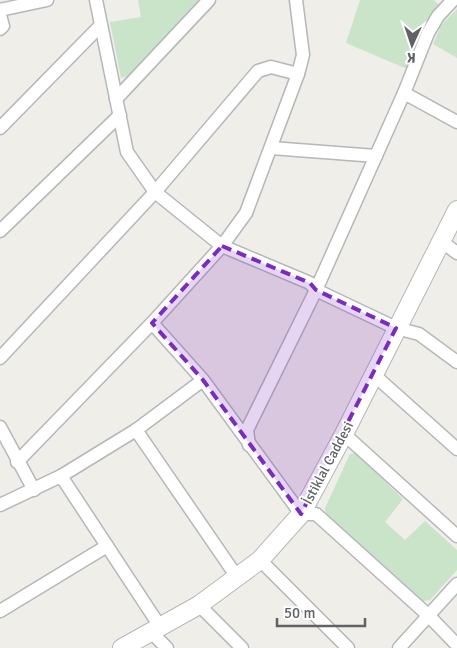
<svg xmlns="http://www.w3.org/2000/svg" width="457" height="648" viewBox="0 0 457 648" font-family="Signika,sans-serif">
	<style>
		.green { fill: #c9e4c9 }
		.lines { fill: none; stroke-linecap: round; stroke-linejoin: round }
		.street-casing { stroke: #b5b7bb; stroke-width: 15 }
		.secondary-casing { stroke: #b5b7bb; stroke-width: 20 }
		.street { stroke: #fff; stroke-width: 12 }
		.secondary { stroke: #fff; stroke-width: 18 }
		.marked { fill: #7b2cbf; fill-opacity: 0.2; stroke: #7b2cbf; stroke-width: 4; stroke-dasharray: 10 6; stroke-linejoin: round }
		.labels { text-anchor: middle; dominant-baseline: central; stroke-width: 4; stroke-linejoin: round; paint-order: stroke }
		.street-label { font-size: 14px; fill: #606267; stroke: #fff }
	</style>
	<rect width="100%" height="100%" fill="#f0eee9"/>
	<g class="green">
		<path d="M138,0H200L129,76L121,78L110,22L141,17Z"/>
		<path d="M360,0H434L440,6L407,69L346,43Z"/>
		<path d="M457,9V58L433,44L441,25Z"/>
		<path d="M356,453L403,499L385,522L405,540L425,521L457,550V570L430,600L423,601L326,514L325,508L350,454Z"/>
	</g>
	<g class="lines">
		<defs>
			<g id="street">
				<path d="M96,0L127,152L155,192L222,246L310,283L316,290L396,328L419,334L457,362"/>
				<path d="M0,10L47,0"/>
				<path d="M0,15L3,26L0,29"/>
				<path d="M404,93L457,122"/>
				<path d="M116,99L209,0"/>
				<path d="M0,128L101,25"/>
				<path d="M271,148L376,156"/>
				<path d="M0,231L120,115"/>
				<path d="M441,241L457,253"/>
				<path d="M152,323L203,380L301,514H316L429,616L457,645"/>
				<path d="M0,358L155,192L258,71L271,67L298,74"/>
				<path d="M373,374L457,449"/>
				<path d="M0,427L34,490"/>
				<path d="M136,430L237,577"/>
				<path d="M344,434L457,536"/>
				<path d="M249,445L247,430L316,290L404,93L428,33L438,16L453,0"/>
				<path d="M17,462L152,323L222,246L246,213L298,74L303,55L296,0"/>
				<path d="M61,476L161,628"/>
				<path d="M0,505L61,476L136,430L203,380"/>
				<path d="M260,560L348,648"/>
				<path d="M199,605L242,648"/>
				<path d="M0,611L107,546"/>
				<path d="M152,633L167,648"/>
				<path d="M399,648L457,584"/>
			</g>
			<path id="secondary" d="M122,648L199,605L237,577L260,560L301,514L344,434L457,210"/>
		</defs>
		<use href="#street" class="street-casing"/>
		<use href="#secondary" class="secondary-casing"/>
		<use href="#street" class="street"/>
		<use href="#secondary" class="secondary"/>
	</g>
	<path class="marked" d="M222,246L310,283L316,290L396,328L301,514L203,380L152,323Z"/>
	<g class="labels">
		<g class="street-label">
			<text transform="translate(328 463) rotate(-62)">İstiklal Caddesi</text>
		</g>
	</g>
	<g transform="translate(412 45) rotate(183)" stroke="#ffffff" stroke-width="4" paint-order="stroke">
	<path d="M0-4L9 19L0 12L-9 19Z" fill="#606267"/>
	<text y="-8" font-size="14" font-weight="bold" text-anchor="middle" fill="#606267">K</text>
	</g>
	<path d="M277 618v8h88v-8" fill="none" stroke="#606267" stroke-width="2.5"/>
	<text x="284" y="618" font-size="15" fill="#606267" stroke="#ffffff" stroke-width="4" paint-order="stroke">50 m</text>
</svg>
